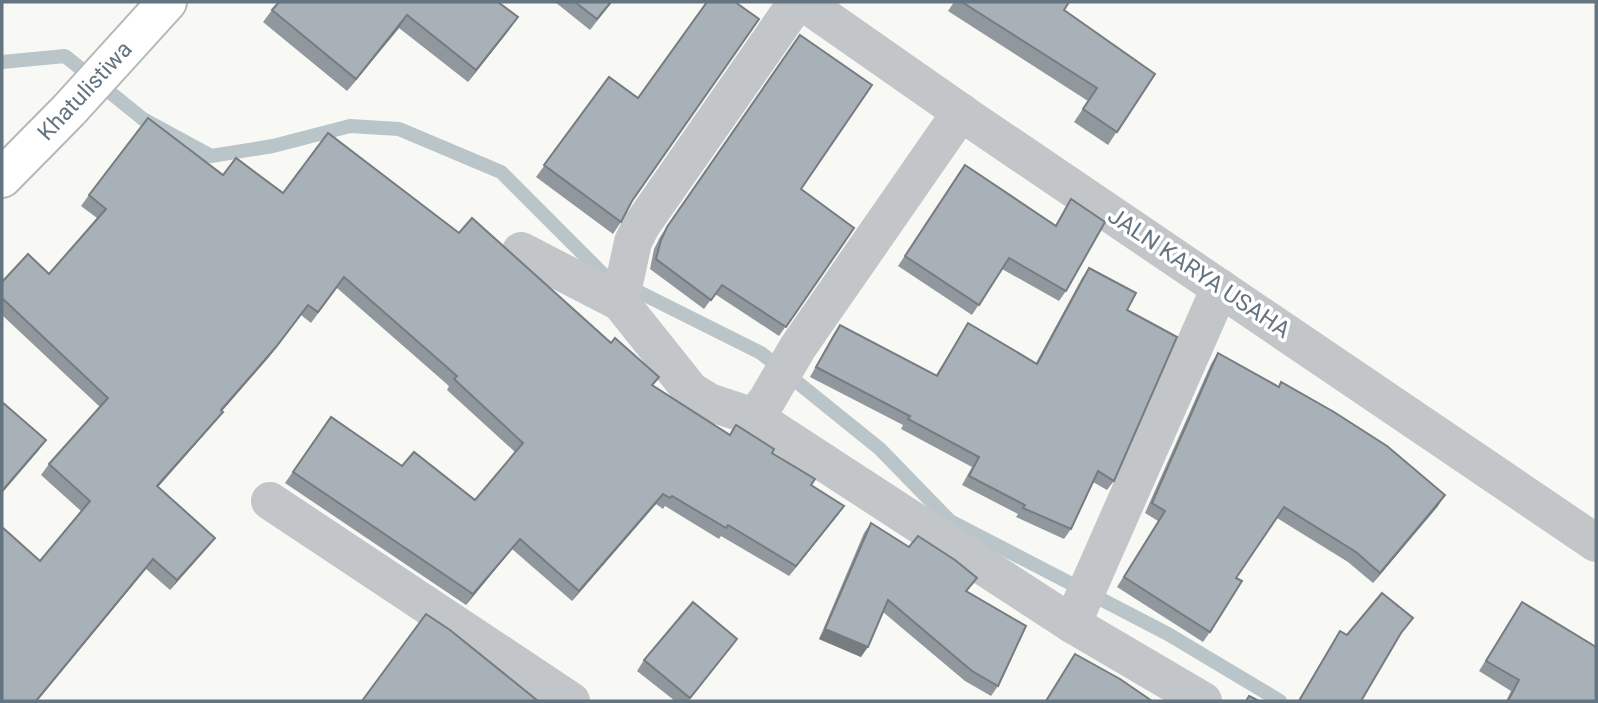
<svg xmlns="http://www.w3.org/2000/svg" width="1598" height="703" viewBox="0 0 1598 703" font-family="Roboto,sans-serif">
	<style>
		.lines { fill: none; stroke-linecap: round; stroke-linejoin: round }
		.stream { stroke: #b9c5c9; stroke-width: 14 }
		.highway-casing { stroke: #b5b9bc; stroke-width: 42 }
		.street { stroke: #c2c6c9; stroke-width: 38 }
		.highway { stroke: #fff; stroke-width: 38 }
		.wall { fill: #90989d }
		.shaded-wall { fill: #767c80 }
		.building { fill: #a8b1b7; stroke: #767c80; stroke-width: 2 }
		.labels { text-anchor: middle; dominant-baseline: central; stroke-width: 7; stroke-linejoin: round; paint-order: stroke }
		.street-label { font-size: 23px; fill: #647480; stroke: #fff }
	</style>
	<rect width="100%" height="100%" fill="#f8f8f5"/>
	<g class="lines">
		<path class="stream" d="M2,62L65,56L143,119L211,156L273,146L350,126L399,129L501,172L603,274L761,353L880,449L950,521L1168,634L1280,701"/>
		<defs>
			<path id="highway" d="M2,178L69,110L167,2"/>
		</defs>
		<use href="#highway" class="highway-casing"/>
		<g class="street">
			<path d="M803,2L972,120L1596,543"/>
			<path d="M521,251L620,302L691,391L709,402L754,417L1072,624L1203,701"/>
			<path d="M620,302L633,242L641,226L797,2"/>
			<path d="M754,417L767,400L798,347L961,112"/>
			<path d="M270,501L571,701"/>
			<path d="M1072,624L1220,288"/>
		</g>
		<use href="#highway" class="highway"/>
	</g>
	<g class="wall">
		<path d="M498,2L509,30L468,82L399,28L347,91L263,22L272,10Z"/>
		<path d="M555,2H612L590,30Z"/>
		<path d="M954,2H1069L1064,10L1155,74L1108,145L1074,122L1088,101L948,11Z"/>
		<path d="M800,35L801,189L854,228L779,336L715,294L704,309L650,269L654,249L660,237Z"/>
		<path d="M609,77L621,222L613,234L536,177Z"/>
		<path d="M965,165L1055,226L1071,199L1066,291L1059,301L1002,269L972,315L898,266Z"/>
		<path d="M223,175L283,193L653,386L729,435L736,425L772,453L811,485L844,506L789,576L721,536L719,539L665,506L663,509L656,504L572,601L512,549L466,605L285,483L331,417L402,466L475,500L515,452L447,390L449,386L337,288L311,323L301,315L268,358L222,411L223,412L215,422L158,487L207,548L170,590L146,569L40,561L81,511L41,475L49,464L100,407L2,315V282L49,274L97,218L81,206L89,195Z"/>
		<path d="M1089,268L1127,310L1114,481L1107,490L1093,482L1071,529L1064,539L1016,517L1018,514L962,485L972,467L901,429L903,425L810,377L833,335L840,325L936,375L968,323L1036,363L1082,278Z"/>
		<path d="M1218,353L1438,506L1373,583L1348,562L1277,518L1236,578L1210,632L1203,642L1117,587L1158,521L1145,513L1211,364Z"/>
		<path d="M871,523L909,547L967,591L998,686L991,696L965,681L883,612L861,657L819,639L864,533Z"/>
		<path d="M1522,602L1596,701H1506L1511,691L1479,671Z"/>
		<path d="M1413,618L1398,638L1361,701H1298L1340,631L1347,635Z"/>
		<path d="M737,639L688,701H675L637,671L644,660Z"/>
	</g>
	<g class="shaded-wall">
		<path d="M407,15L399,28L347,91L356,79Z"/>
		<path d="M518,17L509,30L468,82L476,70Z"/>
		<path d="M301,315L268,358L214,420L221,410Z"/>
		<path d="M223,412L215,422L149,497L157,486Z"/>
		<path d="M46,440L38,451L2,493V491Z"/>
		<path d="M663,494L656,504L572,601L579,591Z"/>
		<path d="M1445,495L1438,506L1373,583L1380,573Z"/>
		<path d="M844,506L837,516L789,576L796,566Z"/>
		<path d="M215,538L207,548L170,590L177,580Z"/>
		<path d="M520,539L512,549L466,605L473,594Z"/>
		<path d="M153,559L146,569L37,701H36Z"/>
		<path d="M825,629L868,647L861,657L819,639Z"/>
		<path d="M737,639L730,649L687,701Z"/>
	</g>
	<g class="building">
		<path d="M279,2H498L518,17L476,70L407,15L356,79L272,10Z"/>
		<path d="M575,2H611L597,19Z"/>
		<path d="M707,2H735L759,19L632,201L621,222L544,165L609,77L638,98Z"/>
		<path d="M962,2H1069L1064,10L1155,74L1117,132L1083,109L1097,88Z"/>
		<path d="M800,35L872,85L801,189L854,228L786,327L722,285L711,300L656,259L661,240L667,227Z"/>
		<path d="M148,118L223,175L236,158L283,193L328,133L459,233L472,218L611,343L615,338L659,377L652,385L730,435L736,425L774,449L772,453L815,479L811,485L844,506L796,566L728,525L726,528L672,496L670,498L663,494L579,591L520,539L473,594L293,472L331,417L402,466L414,452L475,500L523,443L454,379L457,376L344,277L318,312L308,305L276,347L221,410L223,412L157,486L215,538L177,580L153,559L36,701H2V527L40,561L90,501L49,464L108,398L2,298V282L28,254L49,274L106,209L89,195Z"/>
		<path d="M965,165L1056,226L1071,199L1105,222L1066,291L1009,258L979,305L905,256Z"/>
		<path d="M1089,268L1136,293L1127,310L1177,337L1114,481L1098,471L1071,529L1023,508L1025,505L969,476L979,457L908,419L910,416L816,367L840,325L937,376L968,323L1037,364Z"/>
		<path d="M1218,353L1279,387L1281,382L1334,412L1387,446L1445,495L1380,573L1356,552L1284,507L1236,578L1242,581L1210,632L1124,577L1165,511L1152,503Z"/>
		<path d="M2,402L46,440L2,491Z"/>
		<path d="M871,523L909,547L918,536L955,560L977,578L966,591L1026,626L998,686L972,671L888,600L868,647L825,629Z"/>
		<path d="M1382,593L1413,618L1401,633L1361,701H1299L1340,631L1347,635Z"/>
		<path d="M693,602L737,639L690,698L644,660Z"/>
		<path d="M1522,602L1596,647V701H1508L1519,680L1486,661Z"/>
		<path d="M426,614L450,630L538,701H362Z"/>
		<path d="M1075,654L1120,679L1152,701H1046Z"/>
		<path d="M1249,696L1259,701H1246Z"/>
	</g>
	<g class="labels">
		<g class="street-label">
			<text transform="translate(85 91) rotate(-47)">Khatulistiwa</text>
			<text transform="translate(1199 273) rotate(34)">JALN KARYA USAHA</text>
		</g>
	</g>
	<rect width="1598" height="703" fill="none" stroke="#647480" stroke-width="7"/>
</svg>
